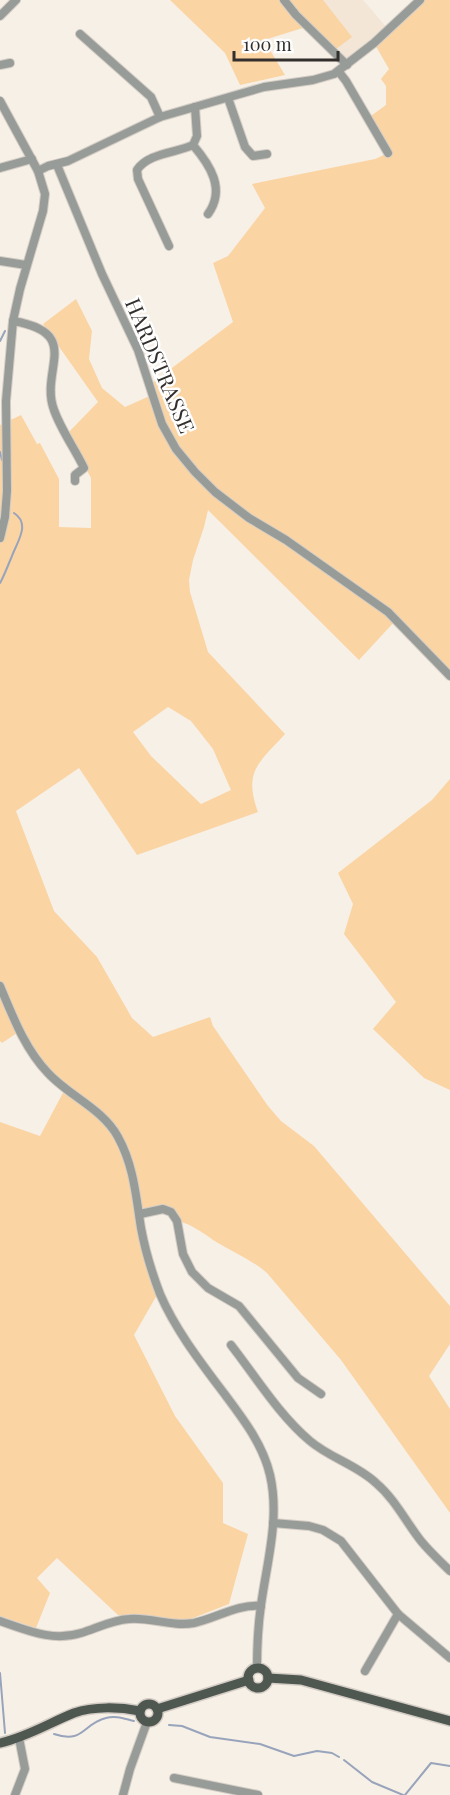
<svg xmlns="http://www.w3.org/2000/svg" width="450" height="1795" viewBox="0 0 450 1795" font-family="'Playfair Display',serif">
	<style>
		.built { fill: #f3e6d6 }
		.green { fill: #fbd4a4; fill-rule: evenodd }
		.lines { fill: none; stroke-linecap: round; stroke-linejoin: round }
		.stream { stroke: #98a4bb; stroke-width: 2 }
		.minor-casing { stroke: #d4cdc5; stroke-width: 10 }
		.major-casing { stroke: #d4cdc5; stroke-width: 12 }
		.minor { stroke: #989c99; stroke-width: 8 }
		.major { stroke: #4f5751; stroke-width: 9 }
		.labels { text-anchor: middle; dominant-baseline: central; stroke-width: 5; stroke-linejoin: round; paint-order: stroke }
		.street-label { font-size: 21px; fill: #322f2c; stroke: #fefefe }
	</style>
	<rect width="100%" height="100%" fill="#f7f0e6"/>
	<path class="built" d="M289,0H363L387,28L348,59Z"/>
	<g class="green">
		<path d="M170,0H280L303,28L264,40L285,75L240,85L225,53Z"/>
		<path d="M289,0H323L352,37L336,49L306,21Z"/>
		<path d="M420,0H450V676L396,620L359,660L208,510L204,527L193,560L189,580L190,592L208,652L285,734C259,763 243,771 258,812L137,855L79,768L16,811L54,911L97,957L132,1018L153,1037L210,1017L213,1026L268,1106L281,1121L314,1146L450,1306V1344L429,1376L450,1409V1513L341,1360L267,1273C252,1260 235,1253 218,1243C205,1235 193,1224 177,1221L171,1212L140,1214L141,1228L161,1288L134,1335L175,1416L223,1483V1523L248,1534L229,1604L188,1620L118,1615L57,1558L37,1578L50,1593L36,1628L0,1616V1122L40,1136L65,1089L48,1074L20,1031L2,1043L0,1041V425L21,415L37,444L40,443L59,479V527L91,528V478L67,434L98,402L43,324L76,299L92,331L89,359L102,388L125,407L152,395V383L233,322L213,263L228,256L265,208L252,184L375,159L388,153L368,118L386,105V86L381,79L389,69L374,43ZM168,707L191,721L213,749L231,790L201,804L151,756L133,732Z"/>
		<path d="M450,779V1090L424,1078L373,1029L396,1002L344,934L353,904L338,873L432,800Z"/>
	</g>
	<g class="lines">
		<g class="stream">
			<path d="M0,341L5,331"/>
			<path d="M0,452L2,460"/>
			<path d="M0,583C5,574 8,565 12,556C17,542 31,524 14,513"/>
			<path d="M0,1673L5,1733"/>
			<path d="M169,1725L182,1726L210,1737L260,1744L294,1756L317,1751L332,1753L339,1757"/>
			<path d="M54,1734C84,1744 82,1724 106,1718C116,1715 125,1719 134,1721"/>
			<path d="M344,1760L372,1782L403,1795"/>
			<path d="M405,1795L431,1763L450,1766"/>
		</g>
		<defs>
			<g id="minor">
				<path d="M284,0L296,15L347,65"/>
				<path d="M0,16L16,0"/>
				<path d="M80,34L151,97L160,117"/>
				<path d="M0,65L10,63"/>
				<path d="M339,72L346,81L388,153"/>
				<path d="M228,98L245,147L253,156L267,154"/>
				<path d="M0,101L38,171L45,194L43,211L20,289L13,321L6,401L7,491L5,517L0,538"/>
				<path d="M195,107L197,136L193,145C210,165 226,189 208,214"/>
				<path d="M57,165L102,274L138,350L162,424L176,449L195,472L215,492L249,518L286,540L388,612L450,676"/>
				<path d="M0,168L32,159"/>
				<path d="M38,171L48,166L68,161L160,117L264,87L313,80L334,74L374,43L420,0"/>
				<path d="M169,246L138,179L137,170C148,153 176,153 193,145"/>
				<path d="M0,261L26,265"/>
				<path d="M13,321C84,333 39,370 54,410C61,430 75,449 84,468L75,475V481"/>
				<path d="M0,986C13,1017 25,1049 48,1073C69,1096 103,1109 118,1137C134,1166 136,1197 141,1228C145,1250 152,1273 160,1294C176,1331 202,1364 226,1396C244,1420 263,1445 270,1475C280,1518 267,1562 261,1605C258,1626 257,1647 257,1668"/>
				<path d="M140,1214L163,1209L171,1212L177,1221L183,1254L192,1272L208,1288L239,1306L298,1378L321,1394"/>
				<path d="M231,1345C256,1377 279,1415 310,1441C330,1458 357,1465 376,1483C395,1499 406,1522 421,1541C430,1552 440,1561 450,1571"/>
				<path d="M273,1523L309,1526L323,1530L341,1541L398,1614L450,1658"/>
				<path d="M0,1621C27,1630 52,1642 81,1633C97,1628 112,1620 129,1619C151,1617 172,1627 194,1623C217,1618 237,1604 261,1606"/>
				<path d="M365,1671L398,1614"/>
				<path d="M174,1778L258,1795"/>
				<path d="M15,1795L25,1769L19,1738"/>
				<path d="M123,1795L130,1769L147,1722"/>
			</g>
			<g id="major">
				<circle cx="258" cy="1678" r="10"/>
				<path d="M268,1678L301,1680L450,1721"/>
				<circle cx="149" cy="1713" r="9"/>
				<path d="M157,1709L249,1680"/>
				<path d="M0,1743C27,1737 49,1723 74,1713C94,1706 120,1707 140,1711"/>
			</g>
		</defs>
		<use href="#minor" class="minor-casing"/>
		<use href="#major" class="major-casing"/>
		<use href="#minor" class="minor"/>
		<use href="#major" class="major"/>
	</g>
	<g class="labels">
		<g class="street-label">
			<text transform="translate(161 365) rotate(67)">HARDSTRASSE</text>
		</g>
	</g>
	<path d="M234 51v9h104v-9" fill="none" stroke="#322f2c" stroke-width="3"/>
	<text x="243" y="51" font-size="18" fill="#322f2c" stroke="#fefefe" stroke-width="4.5" paint-order="stroke">100 m</text>
</svg>
